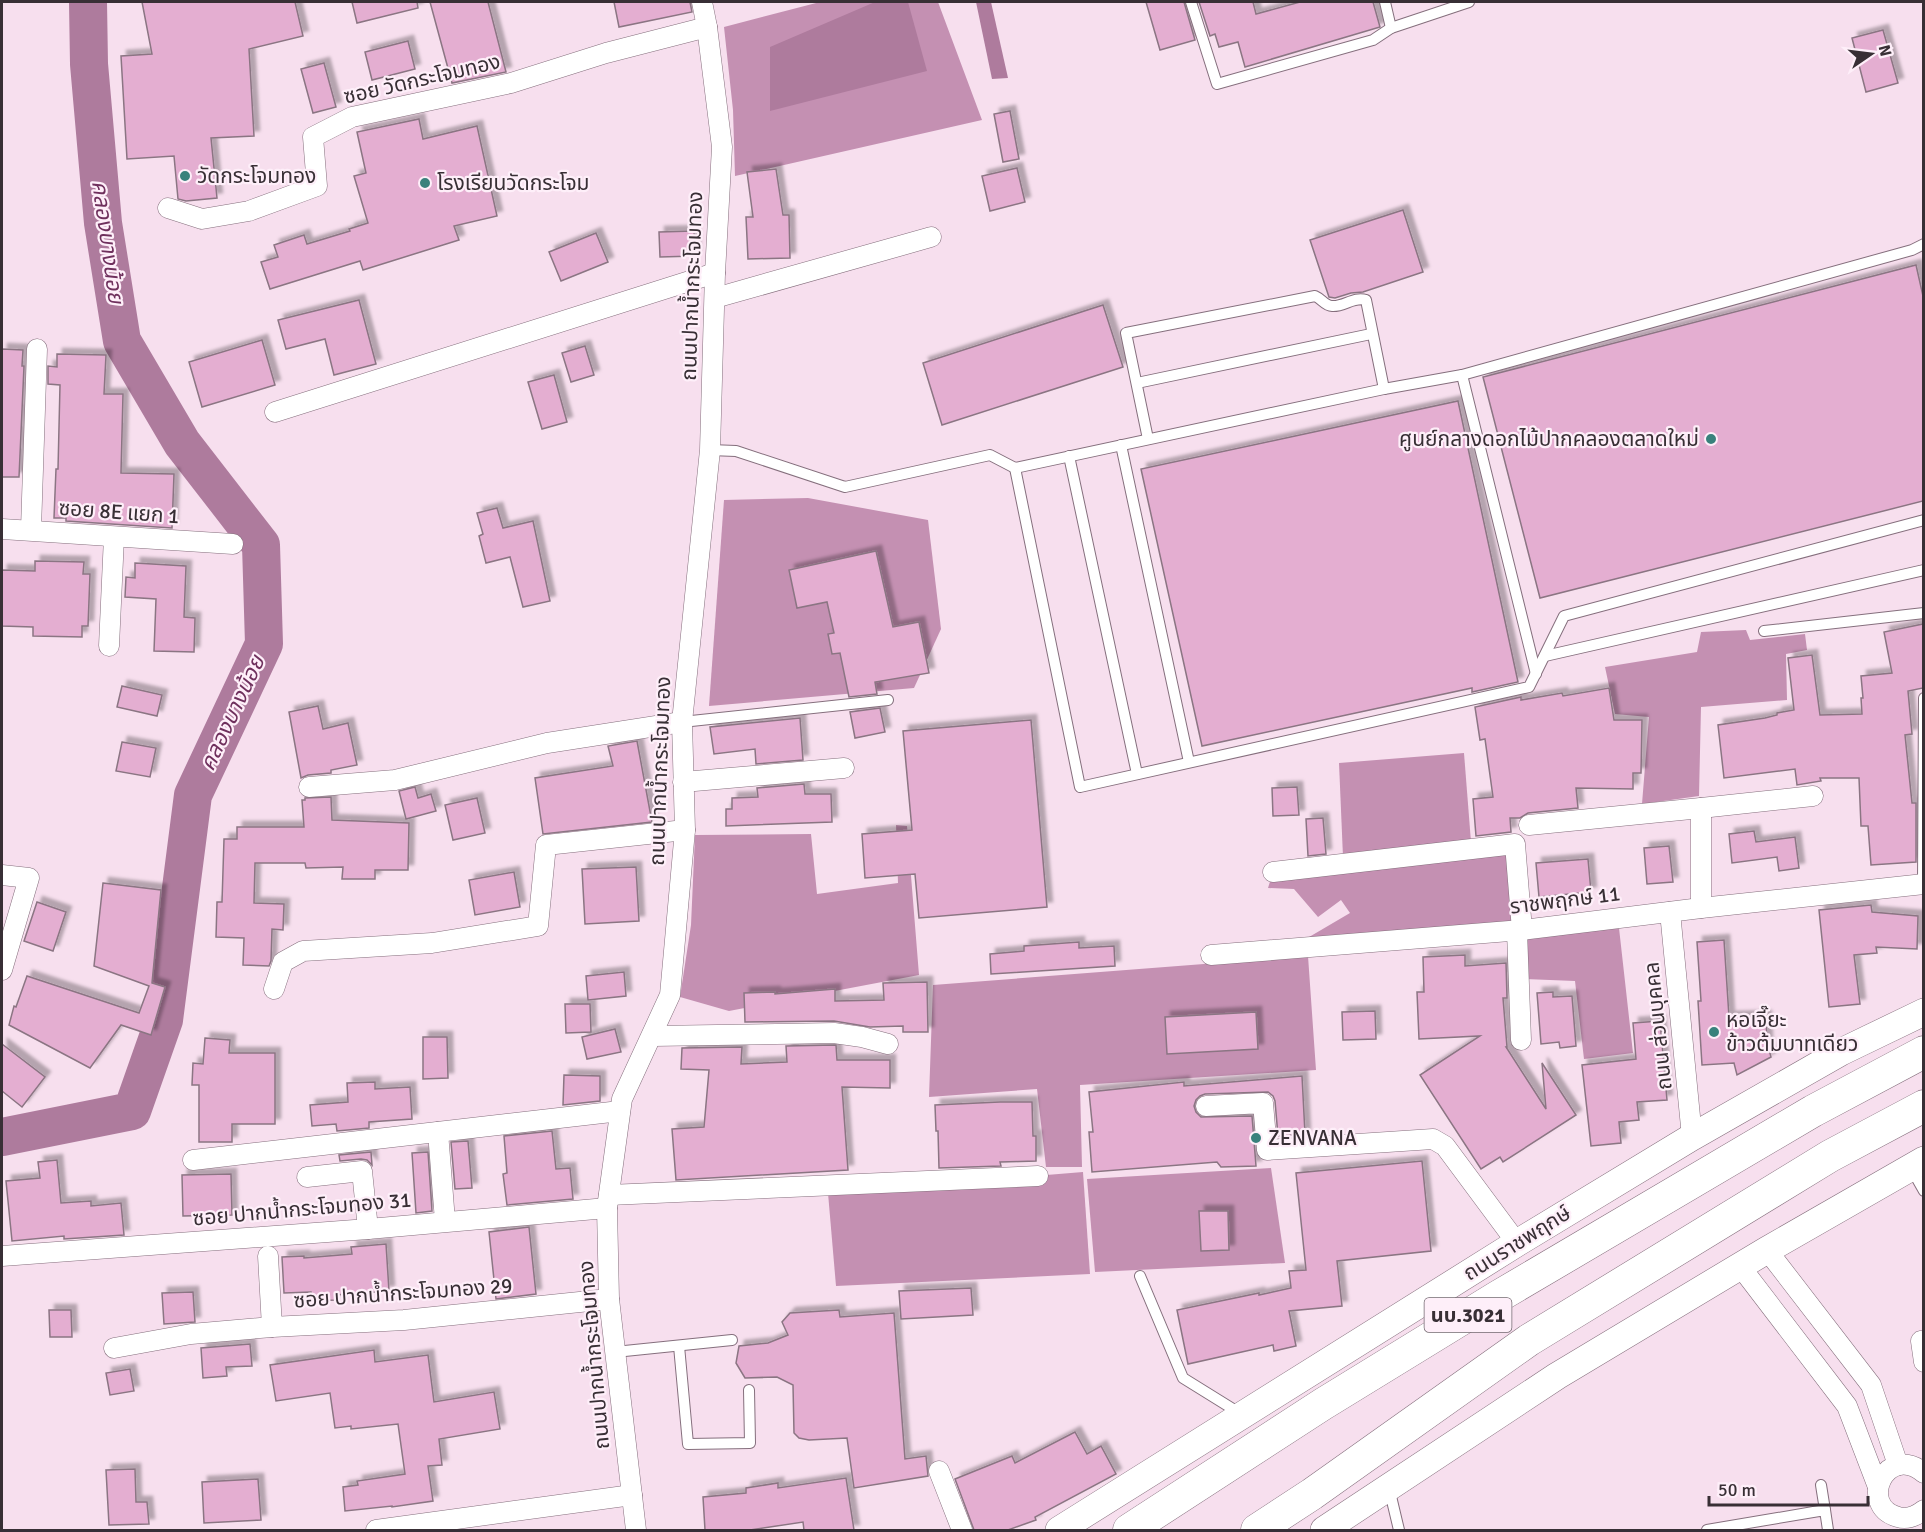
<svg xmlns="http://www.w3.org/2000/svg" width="1925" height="1532" viewBox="0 0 1925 1532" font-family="Signika,'Noto Sans Thai',sans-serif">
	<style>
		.forest { fill: #c490b2 }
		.water { fill: #ae7b9d }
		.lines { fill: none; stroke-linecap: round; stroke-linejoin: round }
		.river { stroke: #ae7b9d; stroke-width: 38 }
		.building { fill: #e4aed1; stroke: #8b7583; stroke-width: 1.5; filter: url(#shadow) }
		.service-casing { stroke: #856f7d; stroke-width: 12 }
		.minor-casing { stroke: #856f7d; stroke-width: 21 }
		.secondary-casing { stroke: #856f7d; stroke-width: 28 }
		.primary-casing { stroke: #856f7d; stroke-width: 33 }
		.service { stroke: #fff; stroke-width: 10 }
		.minor { stroke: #fff; stroke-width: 20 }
		.secondary { stroke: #fff; stroke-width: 27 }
		.primary { stroke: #fff; stroke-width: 32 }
		.poi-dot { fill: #39817c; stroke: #feeff9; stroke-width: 2 }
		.labels { text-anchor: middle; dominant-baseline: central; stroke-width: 4.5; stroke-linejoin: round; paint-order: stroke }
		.shield { fill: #feeff9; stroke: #736970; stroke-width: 1.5 }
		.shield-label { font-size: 20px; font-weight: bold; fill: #382f35 }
		.street-label { font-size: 21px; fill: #382f35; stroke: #feeff9 }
		.poi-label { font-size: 21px; fill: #382f35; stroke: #feeff9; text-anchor: start }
		.water-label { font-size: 22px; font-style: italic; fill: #6f305d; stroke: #feeff9 }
	</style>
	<defs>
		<filter id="shadow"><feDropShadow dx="5.5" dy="-5.5" stdDeviation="1.5" flood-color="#0004"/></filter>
	</defs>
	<rect width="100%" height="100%" fill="#f7dfee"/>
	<g class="forest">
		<path d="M820,2H938L982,120L735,176L733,110L724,27Z"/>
		<path d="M808,498L928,520L941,629L914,688L709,706L724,500Z"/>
		<path d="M1746,630L1750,640L1805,634L1807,650L1786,654L1787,700L1701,707L1699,796L1642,804L1649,717L1615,714L1605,667L1697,652L1701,632Z"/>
		<path d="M1464,753L1471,842L1343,857L1339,763Z"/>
		<path d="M896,825L907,826L919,975L729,1011L680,997L691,925L695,835L811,834L817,894L898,883Z"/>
		<path d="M1506,853L1515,922L1304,940L1350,913L1341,900L1318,917L1294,889L1268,888L1273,872Z"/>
		<path d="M1619,928L1633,1053L1584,1059L1575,981L1525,979L1526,939Z"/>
		<path d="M1308,956L1316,1070L1080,1085L1082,1167H1046L1037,1089L929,1097L933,985Z"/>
		<path d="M1271,1168L1285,1263L1095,1272L1087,1179Z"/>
		<path d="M1083,1172L1090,1274L836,1286L828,1193Z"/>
	</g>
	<g class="water">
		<path d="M875,2H908L927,71L770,111V47Z"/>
		<path d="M976,2H991L1008,78L992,79Z"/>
	</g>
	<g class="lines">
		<path class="river" d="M2,1137L132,1111L164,1020L193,795L264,644L261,545L182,443L122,341L103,223L89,64L88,2"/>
	</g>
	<g class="building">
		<path d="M142,2H295L303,36L249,49L254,136L211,138L217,198L186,201L178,199L174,156L127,159L121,56L152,54Z"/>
		<path d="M352,2H417L418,8L357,23Z"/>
		<path d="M430,2H488L506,72L452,83Z"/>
		<path d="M614,2H690L692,12L619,27Z"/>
		<path d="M1146,2H1184L1195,40L1160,50Z"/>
		<path d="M1199,2H1253L1256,14L1300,2H1373L1380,27L1245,67L1238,42L1219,47L1215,34L1210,36Z"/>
		<path d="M1883,30L1898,83L1866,92L1852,38Z"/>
		<path d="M408,41L415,69L372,80L365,52Z"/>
		<path d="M324,63L336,107L313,113L301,69Z"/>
		<path d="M1010,111L1019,159L1003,162L994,114Z"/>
		<path d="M419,119L423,139L477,126L497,216L454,226L459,240L363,270L360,261L270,289L261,262L278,257L274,245L304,235L307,244L350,231L349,229L368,223L354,176L366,173L357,132Z"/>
		<path d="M1017,168L1025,202L990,211L982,176Z"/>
		<path d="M776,169L783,215H789L790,258L748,259L746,217H753L747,172Z"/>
		<path d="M1403,210L1423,272L1363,292L1351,293L1335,298L1329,297L1310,240Z"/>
		<path d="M694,231L695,256L660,257L659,232Z"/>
		<path d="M596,233L608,262L561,281L549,252Z"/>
		<path d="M1916,265L1923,296V501L1540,598L1483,377Z"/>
		<path d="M359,300L376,364L334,375L325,339L286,349L278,320Z"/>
		<path d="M1103,305L1123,367L942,425L923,363Z"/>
		<path d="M262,340L275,385L202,407L189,362Z"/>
		<path d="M585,346L594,375L571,382L562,353Z"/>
		<path d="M2,349L23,350L22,366H24L19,477H2Z"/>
		<path d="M57,354L106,355L104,394H123L121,473L174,474L172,528L66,521V518H54L56,469H58L60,385L48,384V366L57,367Z"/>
		<path d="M554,375L567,422L542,429L528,382Z"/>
		<path d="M1458,401L1518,682L1472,692V688L1202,746L1141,469Z"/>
		<path d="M497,508L503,528L533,521L550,601L523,607L510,557L486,563L479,536L483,534L477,513Z"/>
		<path d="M876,551L893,627L919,622L929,673L875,682L877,694L849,697L840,653L832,654L828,634L834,633L827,602L797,608L789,570Z"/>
		<path d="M35,561L84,562L83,574H90L88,626H82V637L33,636V627L2,626V570L35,571Z"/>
		<path d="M135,563L186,566L184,617L195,618L194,652L154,651L156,599L125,597L126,577L135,578Z"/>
		<path d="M1923,624V688L1908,691L1912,734L1905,735L1912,803H1916V862L1871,865L1868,826H1861L1859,778H1820L1821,781L1797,785L1795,769L1724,778L1718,725L1765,718L1777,715V713L1794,710L1788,658L1812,655L1820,715L1862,714L1861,698H1863L1861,676L1892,673L1884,632Z"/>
		<path d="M122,686L162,695L157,716L117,707Z"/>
		<path d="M1609,688L1614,720H1642L1641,773H1633V789L1576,788L1578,808L1528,813L1520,818H1510L1511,832L1476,836L1473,799L1493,797L1485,739L1480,740L1475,707L1521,697V700L1562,693L1563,696Z"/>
		<path d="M318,706L323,729L348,723L357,765L331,770V773L308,775L301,778L289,712Z"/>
		<path d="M880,708L885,732L855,738L850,712Z"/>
		<path d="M800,718L803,760L756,764L755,749L714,754L710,727Z"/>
		<path d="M1031,720L1047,907L919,918L915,874L865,878L862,834L912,830L903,731Z"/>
		<path d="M637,741L652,822L543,834L535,778L613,766L608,746Z"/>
		<path d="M122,742L156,748L150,777L116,771Z"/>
		<path d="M804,784L805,794H831L832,822L726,826V809H732V798L758,797L757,788Z"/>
		<path d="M415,787L418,798L431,794L436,811L406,819L399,791Z"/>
		<path d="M1297,787L1299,815L1273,816L1272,788Z"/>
		<path d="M331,797L332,820L409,823L408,870H375V879H342L343,867L306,868L305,863H255L254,903L284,904L283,930L272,929L271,961L269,966L243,965L244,938L216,937L217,902H222L224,839H237V827H304L302,800H305V798Z"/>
		<path d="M477,798L485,833L453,840L445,805Z"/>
		<path d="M1323,818L1326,854L1308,856L1306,819Z"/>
		<path d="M1754,831L1756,842L1795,837L1799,868L1779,871L1777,857L1732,863L1729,834Z"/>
		<path d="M1669,846L1673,882L1647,884L1644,848Z"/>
		<path d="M1588,859L1591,892L1539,897L1536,863Z"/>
		<path d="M636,867L639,921L585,924L582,869Z"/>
		<path d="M514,872L520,907L475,915L469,880Z"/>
		<path d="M103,883L161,890L152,983L165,987L151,1035L121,1025L90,1068L9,1025L14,1006L16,1007L27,976L139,1013L149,986L94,966Z"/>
		<path d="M37,902L66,912L53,951L24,941Z"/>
		<path d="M1871,905L1872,912L1918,916L1917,949L1876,947L1877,953L1854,955L1860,1004L1829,1007L1819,910Z"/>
		<path d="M1724,940L1729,1017L1766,1016L1767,1042L1771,1057L1737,1075L1734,1063L1702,1065L1698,1001H1701L1697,942Z"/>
		<path d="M1079,942V948L1114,946L1115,966L991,974L990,954L1024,951V946Z"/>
		<path d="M1465,955V966L1506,963L1507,998H1503L1507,1047H1506L1546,1109L1542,1063L1576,1115L1503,1162L1500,1157L1481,1169L1420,1075L1480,1036L1419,1039L1417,992H1424L1423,957Z"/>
		<path d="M624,972L626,996L588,1000L586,976Z"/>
		<path d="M927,982L928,1032H903V1026L870,1027L834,1021L745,1022L744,993L775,992V994L835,989V1001L884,1000L883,983Z"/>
		<path d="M1553,992V997L1572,996L1576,1046L1560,1048L1559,1042L1541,1044L1537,993Z"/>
		<path d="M565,1004H590L591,1032L566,1033Z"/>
		<path d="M1375,1011L1376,1039L1343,1040L1342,1012Z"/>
		<path d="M1256,1012L1258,1049L1167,1054L1165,1017Z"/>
		<path d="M1660,1021L1667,1100L1637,1102L1639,1120L1619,1122L1621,1143L1591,1146L1582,1065L1636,1059L1633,1023Z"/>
		<path d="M615,1029L621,1052L587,1059L582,1037Z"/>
		<path d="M423,1037H447L448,1078L423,1079Z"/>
		<path d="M205,1038L230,1040L229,1053H275V1124H232V1142H199V1085H192L193,1063L203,1064Z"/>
		<path d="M2,1044L45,1077L22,1107L2,1091Z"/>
		<path d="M836,1045L837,1060H890V1088L842,1087L848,1170L676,1180L672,1129L704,1127L709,1070L681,1069L682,1048L742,1047L741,1064L787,1062L786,1046Z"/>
		<path d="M564,1075L600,1076V1101L563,1105Z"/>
		<path d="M1302,1076L1305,1134L1278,1136L1275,1101L1273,1096L1268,1092L1205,1094L1200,1096L1196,1100L1194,1106L1196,1112L1201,1117L1252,1116L1256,1166L1221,1167L1217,1162L1092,1172L1089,1132H1093L1089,1092L1184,1082V1086Z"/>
		<path d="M375,1082V1089L410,1087L412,1119L369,1122V1128L337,1131L336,1124L312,1126L310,1105L348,1102L347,1083Z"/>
		<path d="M1000,1102H1032L1033,1136H1036V1161L1000,1162L1001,1166L939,1168L938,1131H936L935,1105Z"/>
		<path d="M552,1131L556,1169L570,1168L573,1199L507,1205L503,1174L507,1173L504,1136Z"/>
		<path d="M468,1141L472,1188L455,1189L451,1142Z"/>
		<path d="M371,1152L372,1165L367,1160L361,1159L340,1161L339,1155Z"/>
		<path d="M428,1152L432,1211L416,1213L412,1153Z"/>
		<path d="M57,1160L61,1203L91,1201V1206L121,1203L124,1235L64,1239V1236L12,1241L6,1181L40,1178L38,1162Z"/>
		<path d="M1422,1161L1431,1251L1337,1261L1342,1306L1289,1311L1296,1346L1274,1351L1273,1345L1188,1364L1177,1310L1259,1293V1295L1291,1288L1289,1271L1306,1270L1296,1173Z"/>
		<path d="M231,1174L232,1215L183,1216L182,1175Z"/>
		<path d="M1199,1211H1228L1229,1250L1201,1251Z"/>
		<path d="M529,1227L536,1294L496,1299L489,1232Z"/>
		<path d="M386,1244L389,1291L335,1295V1300L312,1301L311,1292L284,1293L282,1257L304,1256V1258L352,1254L351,1247Z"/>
		<path d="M971,1288L973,1315L901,1319L899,1291Z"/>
		<path d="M193,1292L195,1322L164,1324L162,1293Z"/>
		<path d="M49,1310H71L72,1337H50Z"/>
		<path d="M839,1310L840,1317L894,1313L905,1459L926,1456L928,1476L854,1488L847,1438L809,1440L799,1438L794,1433L793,1385L777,1377L745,1378L736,1363L739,1346L768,1343L788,1335L782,1322L790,1313Z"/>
		<path d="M250,1344L252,1366L226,1367L227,1376L203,1378L201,1348Z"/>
		<path d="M374,1350L375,1362L428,1355L434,1402L494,1392L500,1429L439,1439L442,1465L428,1466L433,1501L392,1507V1506L345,1511L343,1487L358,1485L357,1481L405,1474L398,1424L351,1429V1426L335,1428L330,1393L276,1401L270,1365Z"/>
		<path d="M130,1369L134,1391L110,1395L106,1373Z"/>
		<path d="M1075,1432L1087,1454L1101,1446L1116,1474L1035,1517L1036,1520L1008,1530H974L955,1479L1012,1456L1015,1463Z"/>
		<path d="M135,1469L136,1502H147L149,1524L109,1525L106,1470Z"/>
		<path d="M846,1478L854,1530H804L803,1522L750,1530H705L703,1497L746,1493V1488L778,1483V1488Z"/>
		<path d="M258,1479L261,1520L204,1523L202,1482Z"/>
	</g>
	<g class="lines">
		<defs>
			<g id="service">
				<path d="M1191,2L1217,84L1373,40L1391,28L1469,2"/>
				<path d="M1385,2L1391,28"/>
				<path d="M1924,244L1912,250L1462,375L1384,389L1015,468L1080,787L1529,687L1564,616L1924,520"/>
				<path d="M1462,375L1536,674"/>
				<path d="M1137,383L1371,334"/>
				<path d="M1148,439L1126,333L1315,296C1322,299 1325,306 1332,306C1344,307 1354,296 1366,300L1384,389"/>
				<path d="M1121,445L1189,762"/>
				<path d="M710,450L736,451L845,487L990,455L1015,468"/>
				<path d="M1069,456L1137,774"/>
				<path d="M1764,631L1924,613"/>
				<path d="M1545,656L1924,570"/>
				<path d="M682,722L888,700"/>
				<path d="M1923,884L1924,698"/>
				<path d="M1911,1168L1924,1191"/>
				<path d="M1140,1276L1183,1378L1241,1414"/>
				<path d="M679,1346L688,1444L750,1443L749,1390"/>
				<path d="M615,1352L732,1340"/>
				<path d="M1821,1485L1825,1510"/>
				<path d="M1389,1488L1399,1530"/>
				<path d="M1707,1530L1825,1510L1828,1530"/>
			</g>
			<g id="minor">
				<path d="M168,208L202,219L249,211L317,186L313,137L352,117L511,83L606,53L707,27"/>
				<path d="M715,298L931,237"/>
				<path d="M275,412L715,273"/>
				<path d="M2,529L233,544"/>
				<path d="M31,529L37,349"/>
				<path d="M109,646L114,537"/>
				<path d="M683,782L844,768"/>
				<path d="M309,787L395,780L547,743L682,722"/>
				<path d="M1701,808L1813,796"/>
				<path d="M1529,825L1701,808V908"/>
				<path d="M1273,872L1515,844L1522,930"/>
				<path d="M2,875L29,878L2,970"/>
				<path d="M1670,912L1692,1137"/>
				<path d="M1517,931L1521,1040"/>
				<path d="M1211,955L1522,930L1701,908L1924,884"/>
				<path d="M274,989L283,962L303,951L432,943L538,926L546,845L685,830"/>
				<path d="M653,1036L834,1033L862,1037L888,1044"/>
				<path d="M1206,1106L1263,1103L1267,1150L1433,1139L1445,1146L1517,1243"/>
				<path d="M438,1132L445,1221"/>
				<path d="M193,1160L620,1111"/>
				<path d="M307,1177L362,1171L368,1229"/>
				<path d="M609,1195L1038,1176"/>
				<path d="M1767,1250L1871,1385L1898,1465"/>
				<path d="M2,1256L368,1229L607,1208"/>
				<path d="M268,1256L272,1327L404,1320L609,1299"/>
				<path d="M1740,1266L1847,1406L1878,1487"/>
				<path d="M1921,1341L1924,1362"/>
				<path d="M114,1348L191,1334L272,1327"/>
				<path d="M939,1471L962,1530"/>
				<path d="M1924,1473C1886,1442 1857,1506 1898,1517C1907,1520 1916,1516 1924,1510"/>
				<path d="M376,1530L632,1495"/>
				<path d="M636,1530L609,1299L607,1208L622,1099L670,995L685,830L682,722L710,450L715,273L722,147L707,27L702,2"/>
			</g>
			<g id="secondary">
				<path d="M1059,1530L1517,1243L1692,1137L1841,1052L1924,1012"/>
				<path d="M1324,1530L1557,1376L1767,1250L1924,1160"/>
			</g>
			<g id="primary">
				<path d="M1129,1530L1323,1404L1499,1296L1813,1111L1924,1052"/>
				<path d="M1257,1530L1312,1494L1529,1340L1830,1156L1924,1106"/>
			</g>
		</defs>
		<use href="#service" class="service-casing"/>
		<use href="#minor" class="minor-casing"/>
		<use href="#secondary" class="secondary-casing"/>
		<use href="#primary" class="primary-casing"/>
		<use href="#service" class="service"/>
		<use href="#minor" class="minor"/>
		<use href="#secondary" class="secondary"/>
		<use href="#primary" class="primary"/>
	</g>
	<g class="poi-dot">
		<circle cx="185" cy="176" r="6"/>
		<circle cx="425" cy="183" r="6"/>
		<circle cx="1711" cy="439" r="6"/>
		<circle cx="1714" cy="1032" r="6"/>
		<circle cx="1256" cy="1138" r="6"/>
	</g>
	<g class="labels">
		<rect class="shield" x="1424.5" y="1298" width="87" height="34" rx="4.5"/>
		<g class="shield-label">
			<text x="1468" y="1315">นบ.3021</text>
		</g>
		<g class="street-label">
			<text transform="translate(422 79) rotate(-13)">ซอย วัดกระโจมทอง</text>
			<text transform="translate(692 286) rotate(-88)">ถนนปากน้ำกระโจมทอง</text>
			<text transform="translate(119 512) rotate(4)">ซอย 8E แยก 1</text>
			<text transform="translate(660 771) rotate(-88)">ถนนปากน้ำกระโจมทอง</text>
			<text transform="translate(1565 900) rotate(-7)">ราชพฤกษ์ 11</text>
			<text transform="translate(1658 1026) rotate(-96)">ถนน ส่วนบุคคล</text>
			<text transform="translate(302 1209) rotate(-5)">ซอย ปากน้ำกระโจมทอง 31</text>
			<text transform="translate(1517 1243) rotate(-32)">ถนนราชพฤกษ์</text>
			<text transform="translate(403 1293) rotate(-4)">ซอย ปากน้ำกระโจมทอง 29</text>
			<text transform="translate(594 1355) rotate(-95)">ถนนปากน้ำกระโจมทอง</text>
		</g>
		<g class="poi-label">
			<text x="197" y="176">วัดกระโจมทอง</text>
			<text x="437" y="183">โรงเรียนวัดกระโจม</text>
			<text x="1699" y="439" text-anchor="end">ศูนย์กลางดอกไม้ปากคลองตลาดใหม่</text>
			<text x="1726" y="1020">หอเจี๊ยะ<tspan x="1726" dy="24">ข้าวต้มบาทเดียว</tspan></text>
			<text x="1268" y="1138">ZENVANA</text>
		</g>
		<g class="water-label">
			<text transform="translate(108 242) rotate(82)">คลองบางน้อย</text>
			<text transform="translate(232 713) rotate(-65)">คลองบางน้อย</text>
		</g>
	</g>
	<rect width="1925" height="1532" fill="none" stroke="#382f35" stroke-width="6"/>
	<g transform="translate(1871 54) rotate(76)" stroke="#feeff9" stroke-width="4.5" paint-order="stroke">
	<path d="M0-4.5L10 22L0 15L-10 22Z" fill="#382f35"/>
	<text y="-9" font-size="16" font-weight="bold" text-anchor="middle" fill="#382f35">N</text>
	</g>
	<path d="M1709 1496v9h159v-9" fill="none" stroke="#382f35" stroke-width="3"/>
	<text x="1718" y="1496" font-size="18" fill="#382f35" stroke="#feeff9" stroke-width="4.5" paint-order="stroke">50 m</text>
</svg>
